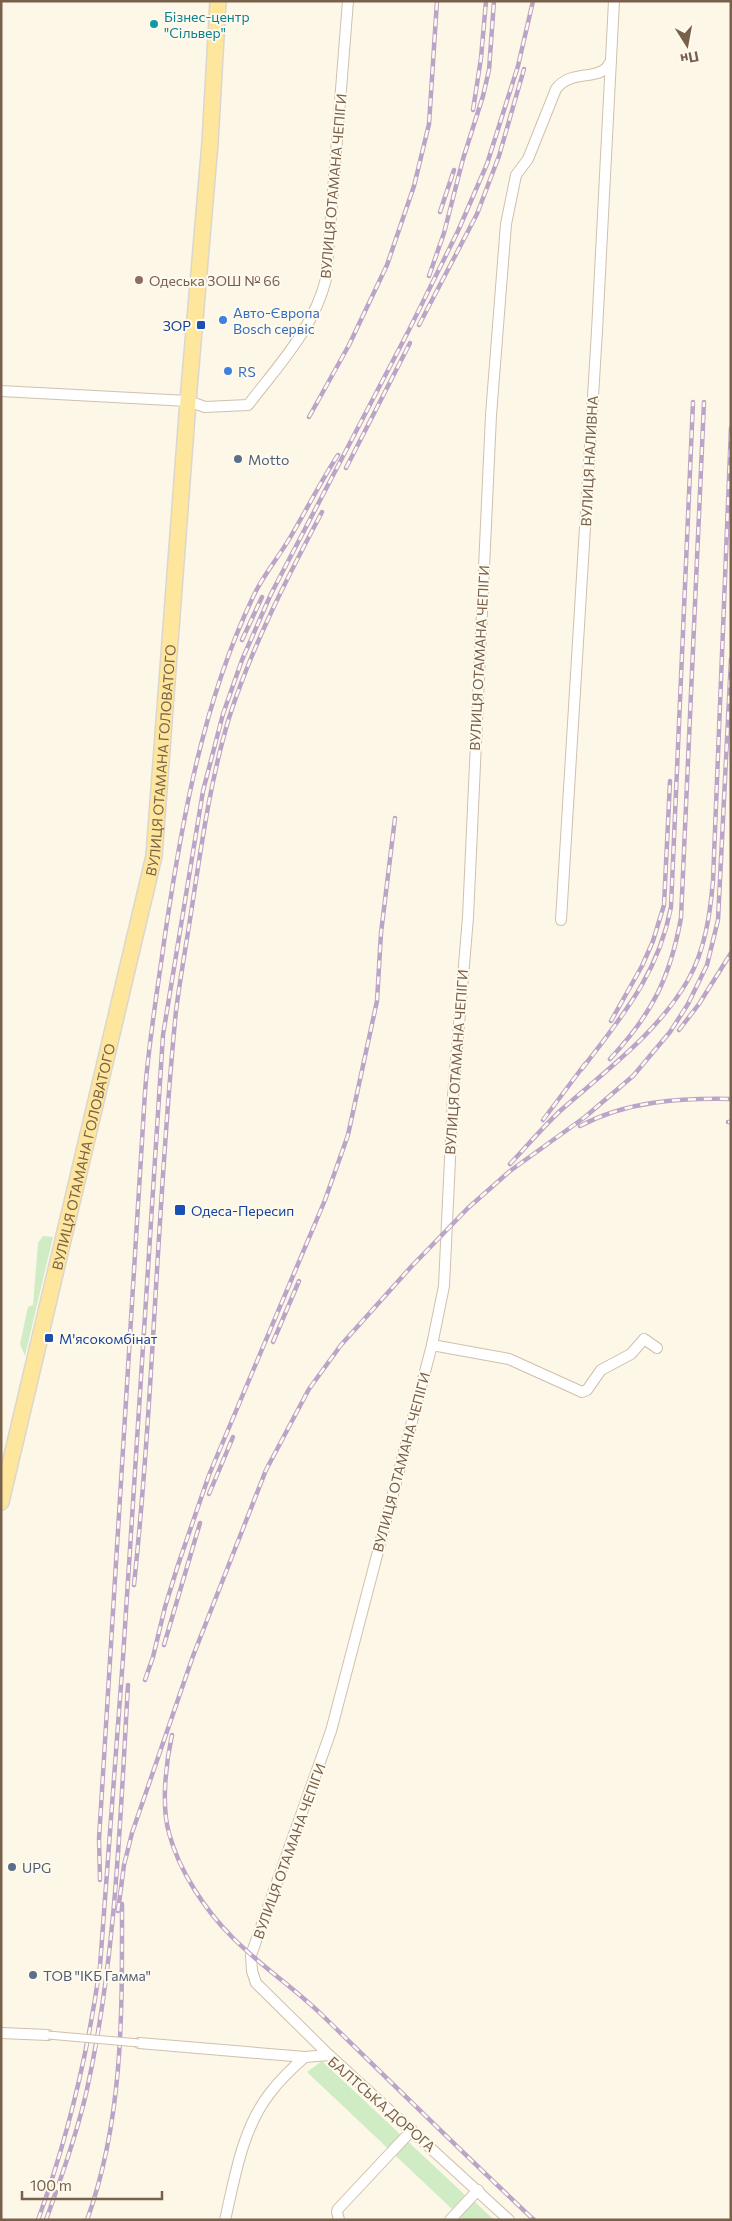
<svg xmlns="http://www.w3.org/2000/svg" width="732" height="2221" viewBox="0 0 732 2221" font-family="Commissioner,sans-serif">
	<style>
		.green { fill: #cfecc4 }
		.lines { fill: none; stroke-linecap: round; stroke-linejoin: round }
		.minor-casing { stroke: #d0c0ac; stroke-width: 12 }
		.primary-casing { stroke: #dcd6d0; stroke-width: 18 }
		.minor { stroke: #fff; stroke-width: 10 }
		.primary { stroke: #fee69d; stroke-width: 15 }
		.rail-casing { stroke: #bca4c8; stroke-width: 4.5 }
		.rail { stroke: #fffaee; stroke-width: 2.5; stroke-dasharray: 8; stroke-linecap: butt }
		.pedestrian-bridge-casing { stroke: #d0c0ac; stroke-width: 9; stroke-linecap: butt }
		.pedestrian-bridge { stroke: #fff; stroke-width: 7 }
		.culture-dot { fill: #0f9aa8; stroke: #fffaee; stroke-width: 2 }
		.education-dot { fill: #8d6e63; stroke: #fffaee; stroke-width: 2 }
		.shop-dot { fill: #3f7fe0; stroke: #fffaee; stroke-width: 2 }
		.transit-dot { fill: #1a4fb4; stroke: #fffaee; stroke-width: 2 }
		.service-dot { fill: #5c6f8a; stroke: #fffaee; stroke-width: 2 }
		.labels { text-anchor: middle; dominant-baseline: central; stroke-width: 4; stroke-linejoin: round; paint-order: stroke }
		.culture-label { font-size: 14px; fill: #0d838f; stroke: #fffaee; text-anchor: start }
		.street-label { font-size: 14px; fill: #78604a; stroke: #fffaee }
		.education-label { font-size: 14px; fill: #785e54; stroke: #fffaee; text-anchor: start }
		.shop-label { font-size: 14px; fill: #366cbe; stroke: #fffaee; text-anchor: start }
		.transit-label { font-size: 14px; fill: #164399; stroke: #fffaee; text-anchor: start }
		.service-label { font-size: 14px; fill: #4e5e75; stroke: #fffaee; text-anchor: start }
	</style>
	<rect width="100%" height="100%" fill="#fdf7e7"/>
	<g class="green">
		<path d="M43,1236L53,1237L25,1356L20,1344L28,1307L33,1305L38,1243Z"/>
		<path d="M322,2061L465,2195L452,2209L307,2072Z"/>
		<path d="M474,2201L494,2220H463L459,2216Z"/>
	</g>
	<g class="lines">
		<defs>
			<g id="minor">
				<path d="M1,391L188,401L205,407L248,405C278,366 314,328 326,279L348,1"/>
				<path d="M561,920L597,331L614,1"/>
				<path d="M432,1345L509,1359L582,1392L587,1390L601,1370L631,1354L644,1339L657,1348"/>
				<path d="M1,2033L48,2035"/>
				<path d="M139,2043L305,2057L329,2055"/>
				<path d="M225,2220C235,2177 242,2129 270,2093C280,2080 292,2068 305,2057"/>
				<path d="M339,2220L337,2212L338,2209L412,2130"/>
				<path d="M450,2220L478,2190"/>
				<path d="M509,2220L329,2055L256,1983L252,1971L251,1955L331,1731L432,1345L444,1286L453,1096L468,917L491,415L506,224L516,175L528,159L556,89C572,67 603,84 611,60"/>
			</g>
			<g id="primary">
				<path id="s1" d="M1,1502L154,856L188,401L210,143L218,1"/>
			</g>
		</defs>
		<use href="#minor" class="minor-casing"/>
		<use href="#primary" class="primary-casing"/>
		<use href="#minor" class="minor"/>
		<use href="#primary" class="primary"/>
		<defs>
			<g id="rail">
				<path d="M473,110L481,58L486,1"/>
				<path d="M440,212L454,170"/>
				<path d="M429,276L444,233L463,159L483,96L489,70L494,1"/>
				<path d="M419,325L477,214L499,156L524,69"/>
				<path d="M309,417L349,345L387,265L414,186L429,124L437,1"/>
				<path d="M346,468L410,343"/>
				<path d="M242,640L262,597"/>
				<path d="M611,1021L642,966L653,941L664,905L670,781"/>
				<path d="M679,1030L699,1004L731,953"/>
				<path d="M610,1059C652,1014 670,978 681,918L704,402"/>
				<path d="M582,1069C622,1016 658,975 671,907L693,402"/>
				<path d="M543,1120L585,1064"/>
				<path d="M728,1122H731"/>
				<path d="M580,1126C627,1101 679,1098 731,1099"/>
				<path d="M510,1164C527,1146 543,1127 560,1111C605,1071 657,1034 688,980C705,950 710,915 713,881L731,428"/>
				<path d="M273,1342L299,1281"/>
				<path d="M209,1494L233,1437"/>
				<path d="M134,1585C154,1394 157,1202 176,1011C180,979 186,946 191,913C201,848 210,781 229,718C252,646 287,578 322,512"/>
				<path d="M164,1645L200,1523"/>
				<path d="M145,1680L153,1657L165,1607L178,1565L209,1475L325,1200L348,1135L377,1001L381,933L395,818"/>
				<path d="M172,1735C166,1762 161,1805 169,1833C179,1871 205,1910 233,1938C261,1966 294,1988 322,2015C392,2083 462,2152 534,2220"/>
				<path d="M100,1880L99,1839L145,1092C149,1039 158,987 165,935C182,820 203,702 253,597C263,575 279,557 291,536C307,509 321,481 338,455"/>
				<path d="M118,1911L124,1865L132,1833L193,1656L266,1470L309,1389L341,1345L410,1268L468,1208L510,1171L585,1117L633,1076L670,1032L688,1004L707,965L718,920L731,659"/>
				<path d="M38,2220C68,2137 88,2053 100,1966L123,1658L163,1035L203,791L223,714L242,660L271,594L409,330L458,231L487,164L518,66L533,1"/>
				<path d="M46,2220C61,2178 76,2136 86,2094C116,1960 120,1821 128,1685"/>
				<path d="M87,2220C124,2118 122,2010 122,1904"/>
			</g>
		</defs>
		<use href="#rail" class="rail-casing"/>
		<use href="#rail" class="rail"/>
		<defs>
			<path id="pedestrian-bridge" d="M48,2035L139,2043"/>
		</defs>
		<use href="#pedestrian-bridge" class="pedestrian-bridge-casing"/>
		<use href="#pedestrian-bridge" class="pedestrian-bridge"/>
	</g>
	<circle class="culture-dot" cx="154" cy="24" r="5"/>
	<circle class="education-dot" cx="139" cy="280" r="5"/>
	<g class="shop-dot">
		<circle cx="223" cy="320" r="5"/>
		<circle cx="228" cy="371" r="5"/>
	</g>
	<g class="transit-dot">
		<rect x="196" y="320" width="10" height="10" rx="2.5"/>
		<rect x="174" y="1204" width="12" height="12" rx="2.5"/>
		<rect x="44" y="1333" width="10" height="10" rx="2.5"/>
	</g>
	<g class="service-dot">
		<circle cx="238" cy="459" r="5"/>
		<circle cx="12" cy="1867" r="5"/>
		<circle cx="33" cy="1975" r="5"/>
	</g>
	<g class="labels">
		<g class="culture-label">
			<text x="164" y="16">Бізнес-центр<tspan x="164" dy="16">"Сільвер"</tspan></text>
		</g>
		<g class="street-label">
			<text transform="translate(333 186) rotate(-85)">ВУЛИЦЯ ОТАМАНА ЧЕПІГИ</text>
			<text transform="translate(589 461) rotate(-87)">ВУЛИЦЯ НАЛИВНА</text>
			<text transform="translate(479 658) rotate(-87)">ВУЛИЦЯ ОТАМАНА ЧЕПІГИ</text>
			<text stroke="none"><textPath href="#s1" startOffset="760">ВУЛИЦЯ ОТАМАНА ГОЛОВАТОГО</textPath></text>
			<text transform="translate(456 1062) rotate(-86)">ВУЛИЦЯ ОТАМАНА ЧЕПІГИ</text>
			<text stroke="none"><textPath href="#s1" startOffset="355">ВУЛИЦЯ ОТАМАНА ГОЛОВАТОГО</textPath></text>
			<text transform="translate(401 1462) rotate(-75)">ВУЛИЦЯ ОТАМАНА ЧЕПІГИ</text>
			<text transform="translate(289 1851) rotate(-70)">ВУЛИЦЯ ОТАМАНА ЧЕПІГИ</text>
			<text transform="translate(382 2104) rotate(41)">БАЛТСЬКА ДОРОГА</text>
		</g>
		<g class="education-label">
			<text x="149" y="280">Одеська ЗОШ № 66</text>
		</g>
		<g class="shop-label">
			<text x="233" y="312">Авто-Європа<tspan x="233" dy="16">Bosch сервіс</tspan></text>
			<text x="238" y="371">RS</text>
		</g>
		<g class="transit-label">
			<text x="191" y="325" text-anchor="end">ЗОР</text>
			<text x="191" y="1210">Одеса-Пересип</text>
			<text x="59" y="1338">М'ясокомбінат</text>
		</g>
		<g class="service-label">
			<text x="248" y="459">Motto</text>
			<text x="22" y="1867">UPG</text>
			<text x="43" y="1975">ТОВ "ІКБ Гамма"</text>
		</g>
	</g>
	<rect width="732" height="2221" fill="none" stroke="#78604a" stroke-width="5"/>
	<g transform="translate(687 45) rotate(169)" stroke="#fffaee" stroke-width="4" paint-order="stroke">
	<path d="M0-4L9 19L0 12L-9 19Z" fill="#78604a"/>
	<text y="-8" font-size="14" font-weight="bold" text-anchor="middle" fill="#78604a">Пн</text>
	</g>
	<path d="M22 2191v8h140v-8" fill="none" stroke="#78604a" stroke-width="2.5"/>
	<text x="30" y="2191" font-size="15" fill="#78604a" stroke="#fffaee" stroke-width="4" paint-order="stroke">100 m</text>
</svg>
